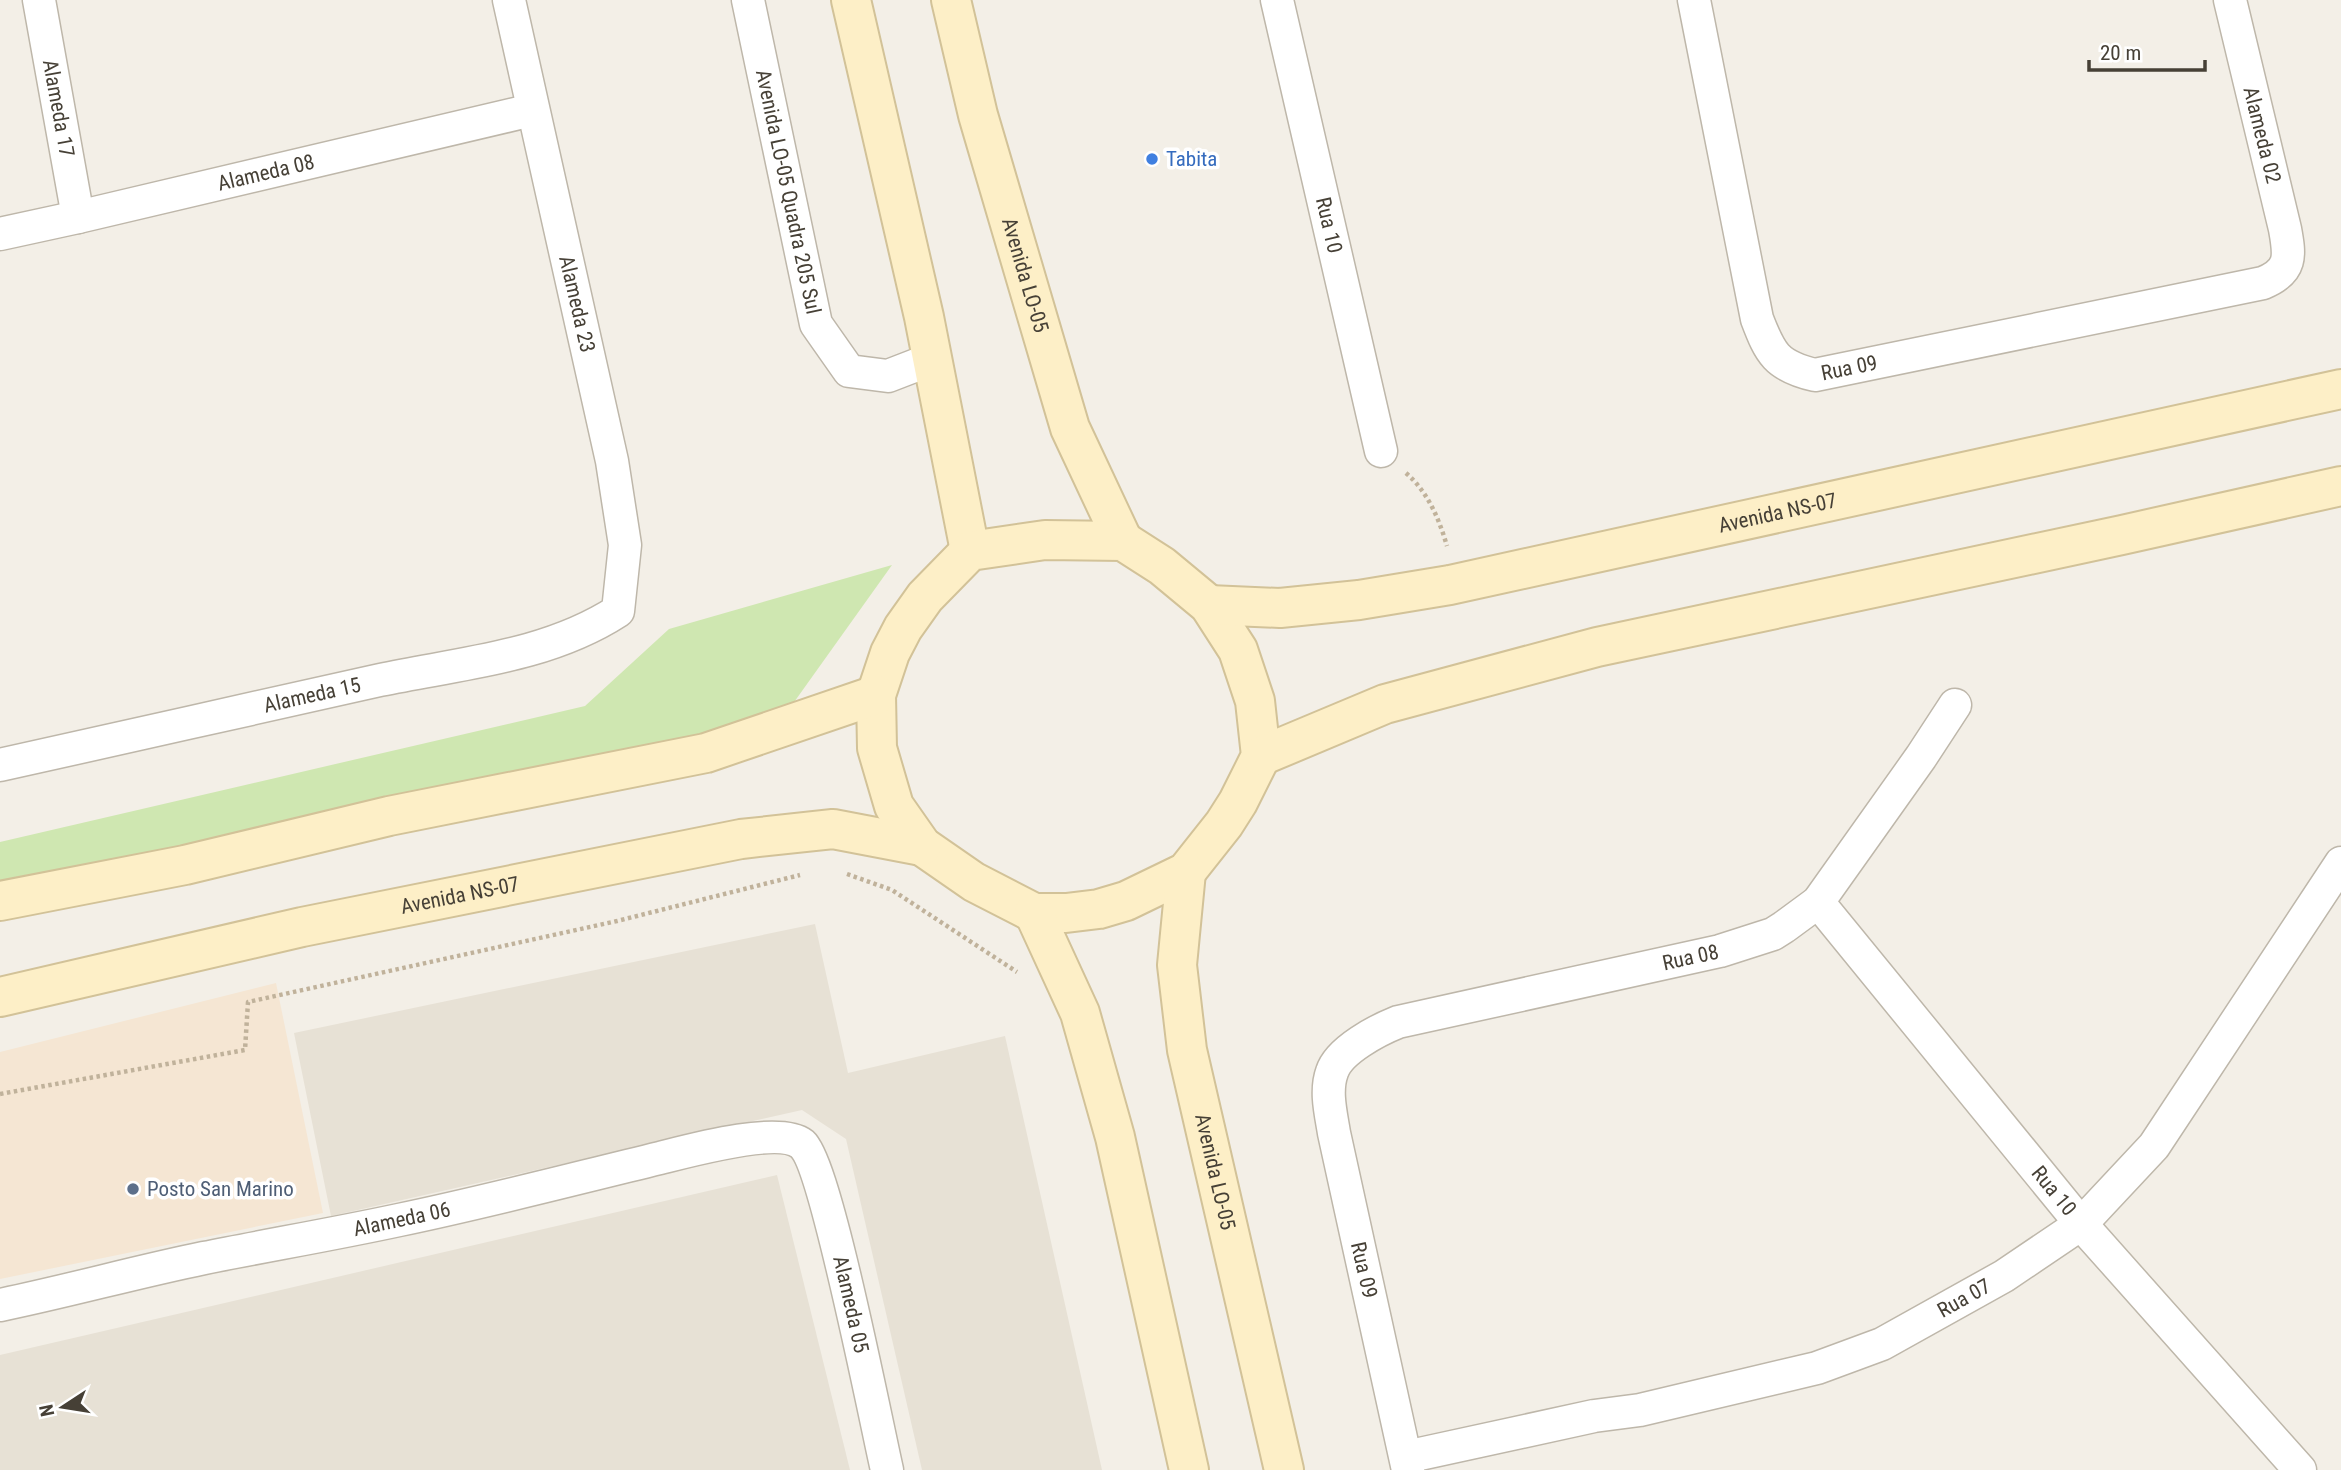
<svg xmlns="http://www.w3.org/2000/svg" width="2341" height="1470" viewBox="0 0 2341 1470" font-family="'Roboto Condensed',sans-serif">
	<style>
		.residential { fill: #e7e1d5 }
		.commercial { fill: #f5e6d3 }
		.green { fill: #cfe7b1 }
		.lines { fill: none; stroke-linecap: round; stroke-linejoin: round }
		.street-casing { stroke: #beb7aa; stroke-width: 35 }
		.secondary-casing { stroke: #d2c298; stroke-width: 42 }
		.path { stroke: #c0b29b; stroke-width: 4.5; stroke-dasharray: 3.5 3.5; stroke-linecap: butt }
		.street { stroke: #fff; stroke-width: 32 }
		.secondary { stroke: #fdefc7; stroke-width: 38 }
		.shop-dot { fill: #3f7fe0; stroke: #fff; stroke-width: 2.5 }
		.service-dot { fill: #5c6f8a; stroke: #fff; stroke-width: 2.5 }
		.labels { text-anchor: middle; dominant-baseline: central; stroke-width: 7; stroke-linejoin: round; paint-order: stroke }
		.street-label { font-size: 21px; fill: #464036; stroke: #fff }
		.shop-label { font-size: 21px; fill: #366cbe; stroke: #fff; text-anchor: start }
		.service-label { font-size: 21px; fill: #4e5e75; stroke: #fff; text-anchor: start }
	</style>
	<rect width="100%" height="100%" fill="#f3efe7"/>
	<g class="residential">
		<path d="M815,924L848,1073L1005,1036L1102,1470H922L846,1139L802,1110L331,1216L294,1033Z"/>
		<path d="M777,1175L850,1470H0V1355Z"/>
	</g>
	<path class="commercial" d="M276,983L323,1213L0,1279V1052Z"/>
	<path class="green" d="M892,565L777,726L0,911V842L585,706L669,629Z"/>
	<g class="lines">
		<defs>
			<g id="street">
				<path id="s1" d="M39,0L78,217"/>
				<path id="s2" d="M748,0L816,324L849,371L888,376L932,359"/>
				<path id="s3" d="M1277,0L1381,451"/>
				<path id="s4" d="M1694,0L1757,319C1770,353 1776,366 1815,375L2263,283C2292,271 2290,256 2285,229L2230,0"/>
				<path id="s5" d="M0,234L78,217L532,110"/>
				<path id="s6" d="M0,765C127,737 253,708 380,680C461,663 547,657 618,611L625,545L612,461L509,0"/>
				<path id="s7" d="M1818,902L2081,1224L2300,1470"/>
				<path id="s8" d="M0,1305C68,1291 136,1272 204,1258C269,1245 334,1234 399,1220C486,1202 573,1179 660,1158C688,1151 779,1126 802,1144C826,1165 876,1422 887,1470"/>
				<path id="s9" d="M1406,1457L1594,1416L1640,1410L1817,1368L1882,1344L2004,1276L2081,1224L2154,1146L2341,863"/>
				<path id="s10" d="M1408,1470L1334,1133C1331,1114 1325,1091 1332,1072C1339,1050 1378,1030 1398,1022L1720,951L1773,934L1784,927L1818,902L1921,757L1955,705"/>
			</g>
			<g id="secondary">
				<path d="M851,0L924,317L970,551"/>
				<path id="s11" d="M951,0L978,115L1070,428L1123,541"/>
				<path d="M1045,540L1123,541L1162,566L1209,605L1238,650L1255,701L1261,756L1238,802L1224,824L1186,872L1126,901L1099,909L1066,913H1034L974,882L922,846L894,806L877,748L876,695L890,653L903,628L925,597L970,551Z"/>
				<path id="s12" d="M1209,605L1280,608L1359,600L1450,585L2341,389"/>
				<path d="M1261,756L1385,704L1597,647L2122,535L2341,486"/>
				<path id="s13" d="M1186,872L1177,965L1187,1050L1284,1470"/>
				<path d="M0,901L185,865L389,816L706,753L876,695"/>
				<path d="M1034,913L1080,1013L1115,1137L1189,1470"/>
				<path id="s14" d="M0,997L302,927L741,839L833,829L922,846"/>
			</g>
		</defs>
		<use href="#street" class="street-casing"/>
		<use href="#secondary" class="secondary-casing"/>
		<g class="path">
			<path d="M1406,473C1428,492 1439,519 1447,546"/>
			<path d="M847,874L892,890L1017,972"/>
			<path d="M0,1094L245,1050L248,1002L617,921L800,875"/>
		</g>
		<use href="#street" class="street"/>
		<use href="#secondary" class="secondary"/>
	</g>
	<circle class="shop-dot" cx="1152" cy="159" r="7"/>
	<circle class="service-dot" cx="133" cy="1189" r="7"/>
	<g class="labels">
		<g class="street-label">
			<text stroke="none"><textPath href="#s1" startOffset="110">Alameda 17</textPath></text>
			<text transform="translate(2262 135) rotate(76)">Alameda 02</text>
			<text stroke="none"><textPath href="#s5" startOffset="273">Alameda 08</textPath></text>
			<text stroke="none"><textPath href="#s2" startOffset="196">Avenida LO-05 Quadra 205 Sul</textPath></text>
			<text stroke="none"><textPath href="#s3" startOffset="231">Rua 10</textPath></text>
			<text stroke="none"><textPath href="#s11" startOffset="285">Avenida LO-05</textPath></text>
			<text transform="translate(577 304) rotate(77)">Alameda 23</text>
			<text stroke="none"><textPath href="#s4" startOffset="446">Rua 09</textPath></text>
			<text stroke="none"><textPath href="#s12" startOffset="578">Avenida NS-07</textPath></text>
			<text stroke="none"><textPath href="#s6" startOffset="320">Alameda 15</textPath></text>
			<text stroke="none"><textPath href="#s14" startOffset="471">Avenida NS-07</textPath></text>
			<text stroke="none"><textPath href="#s10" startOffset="791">Rua 08</textPath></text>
			<text stroke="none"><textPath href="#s13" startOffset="304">Avenida LO-05</textPath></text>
			<text stroke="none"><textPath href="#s7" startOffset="373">Rua 10</textPath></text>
			<text stroke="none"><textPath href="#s8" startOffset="411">Alameda 06</textPath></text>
			<text transform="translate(1364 1270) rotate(77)">Rua 09</text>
			<text stroke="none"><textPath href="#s9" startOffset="584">Rua 07</textPath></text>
			<text stroke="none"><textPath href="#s8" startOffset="990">Alameda 05</textPath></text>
		</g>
		<g class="shop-label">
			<text x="1166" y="159">Tabita</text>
		</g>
		<g class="service-label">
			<text x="147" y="1189">Posto San Marino</text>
		</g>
	</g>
	<g transform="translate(63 1407) rotate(258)" stroke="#ffffff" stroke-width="5" paint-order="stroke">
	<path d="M0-5L12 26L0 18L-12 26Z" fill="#464036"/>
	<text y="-10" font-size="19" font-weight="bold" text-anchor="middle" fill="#464036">N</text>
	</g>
	<path d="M2089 60v10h116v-10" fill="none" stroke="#464036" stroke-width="3.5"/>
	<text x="2100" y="60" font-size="21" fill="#464036" stroke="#ffffff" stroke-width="5" paint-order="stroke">20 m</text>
</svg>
